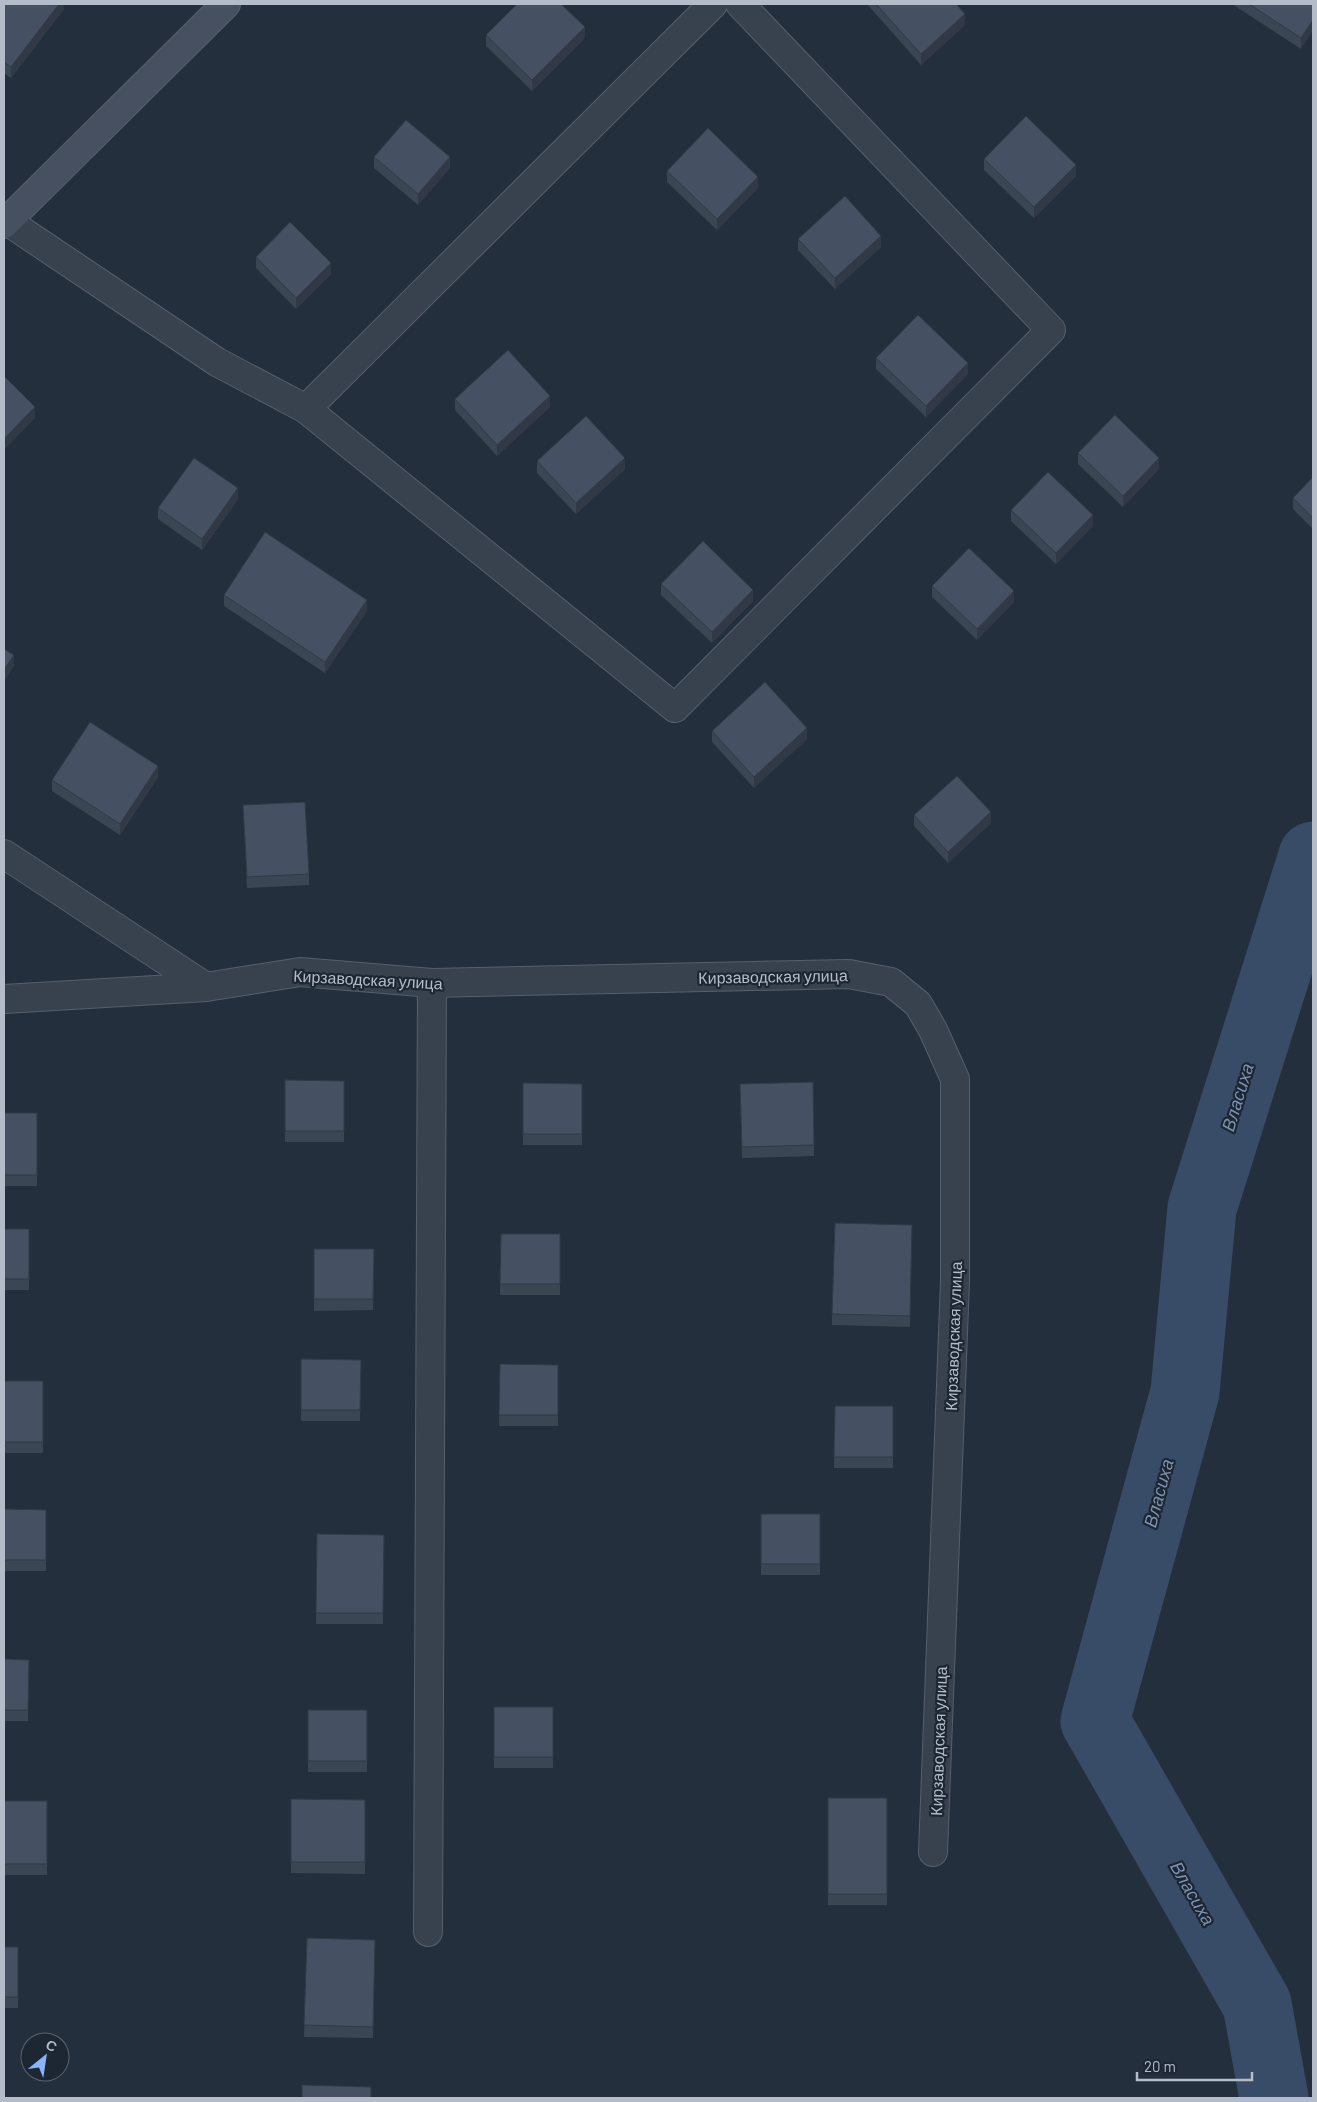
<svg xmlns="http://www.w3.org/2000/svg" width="1317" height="2102" viewBox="0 0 1317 2102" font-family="Barlow,sans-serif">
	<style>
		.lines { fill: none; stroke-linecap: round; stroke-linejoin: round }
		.river { stroke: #394c67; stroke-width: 69 }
		.street-casing { stroke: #565f6c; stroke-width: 30 }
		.secondary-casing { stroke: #565f6c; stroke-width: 30 }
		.street { stroke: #38414e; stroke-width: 28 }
		.secondary { stroke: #465061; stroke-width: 28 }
		.wall { fill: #3b4654 }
		.shaded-wall { fill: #303945 }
		.building { fill: #455162; stroke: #303945 }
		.labels { text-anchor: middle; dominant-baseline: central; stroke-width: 4.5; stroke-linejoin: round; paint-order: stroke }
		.street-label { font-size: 16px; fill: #b4bcc9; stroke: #1d2633 }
		.water-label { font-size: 18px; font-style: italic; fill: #7c92b1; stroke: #1d2633 }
	</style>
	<rect width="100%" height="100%" fill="#242f3e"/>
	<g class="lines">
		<path class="river" d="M1274,2098L1257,2004L1095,1721L1185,1392L1202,1208L1313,856"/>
		<defs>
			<g id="street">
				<path d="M7,221L217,362L306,409L713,4"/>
				<path d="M306,409L675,708L1051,330L740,4"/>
				<path d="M4,854L206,987"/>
				<path d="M4,999L206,987L300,972L432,983L849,974L891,982L918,1004L933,1030L955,1079V1281L933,1852"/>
				<path d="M428,1932L432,983"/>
			</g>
			<path id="secondary" d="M4,224L226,4"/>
		</defs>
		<use href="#street" class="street-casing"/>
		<use href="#secondary" class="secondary-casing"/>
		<use href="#street" class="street"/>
		<use href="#secondary" class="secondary"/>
	</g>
	<g class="wall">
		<path d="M4,4H64V9L11,78L4,73Z"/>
		<path d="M867,4H956L965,25L921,65Z"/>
		<path d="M1232,4H1313L1301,49Z"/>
		<path d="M486,35L585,38L532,91L486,46Z"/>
		<path d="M374,157L450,168L418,205L374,168Z"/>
		<path d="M984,159L1076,176L1034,218L984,170Z"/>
		<path d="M667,171L758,188L717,230L667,182Z"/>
		<path d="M798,239L881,247L835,289L798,250Z"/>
		<path d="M256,257L331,274L296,309L256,268Z"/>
		<path d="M876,358L968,374L926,417L876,369Z"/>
		<path d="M455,399L550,407L497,456L455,410Z"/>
		<path d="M1078,453L1159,469L1123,507L1078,464Z"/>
		<path d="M537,461L625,469L576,514L537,473Z"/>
		<path d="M1313,477V529L1293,509V498Z"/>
		<path d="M238,499L202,550L158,519V508Z"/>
		<path d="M1011,510L1093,526L1056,564L1011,521Z"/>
		<path d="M661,584L753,601L712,643L661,595Z"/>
		<path d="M932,586L1014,602L977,640L932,597Z"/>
		<path d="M224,595L367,611L325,673L224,606Z"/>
		<path d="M712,731L807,739L754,788L712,742Z"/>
		<path d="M158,777L120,835L52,791V780Z"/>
		<path d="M243,805L309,874V885L247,888Z"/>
		<path d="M914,815L991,823L948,863L914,826Z"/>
		<path d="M285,1080L344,1081V1142H285Z"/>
		<path d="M523,1083L582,1084V1145H523Z"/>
		<path d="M740,1084L814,1145V1156L742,1158Z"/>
		<rect x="4" y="1113" width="33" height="73"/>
		<path d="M912,1225L910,1327L832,1325V1314Z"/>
		<rect x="4" y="1229" width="25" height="61"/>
		<path d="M501,1234H560V1295H500Z"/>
		<path d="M314,1249H374L373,1310L314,1311Z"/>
		<path d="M301,1359L361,1360L360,1421H301Z"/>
		<path d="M500,1364L558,1365V1426H499Z"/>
		<rect x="4" y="1381" width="39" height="72"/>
		<path d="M835,1406H893V1468H834Z"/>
		<path d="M4,1509L46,1510V1571H4Z"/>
		<rect x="761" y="1514" width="59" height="61"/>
		<path d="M317,1534L384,1535L383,1624H316Z"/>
		<path d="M4,1659L29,1660L28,1721H4Z"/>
		<rect x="494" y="1707" width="59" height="61"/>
		<rect x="308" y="1710" width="59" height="62"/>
		<rect x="828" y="1798" width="59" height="107"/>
		<path d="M291,1799L365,1800V1874L291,1873Z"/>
		<rect x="4" y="1801" width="43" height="74"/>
		<path d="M307,1938L375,1940L373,2038L304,2037Z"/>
		<rect x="4" y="1947" width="14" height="61"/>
	</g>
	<g class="shaded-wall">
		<path d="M59,4H64V9L11,78V67Z"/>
		<path d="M965,14V25L921,65V54Z"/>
		<path d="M1313,20V31L1301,49V38Z"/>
		<path d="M585,27V38L532,91V80Z"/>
		<path d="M450,157V168L418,205V194Z"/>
		<path d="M1076,165V176L1034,218V207Z"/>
		<path d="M758,177V188L717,230V219Z"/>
		<path d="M881,236V247L835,289V278Z"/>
		<path d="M331,263V274L296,309V298Z"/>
		<path d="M968,363V374L926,417V406Z"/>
		<path d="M550,396V407L497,456V445Z"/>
		<path d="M35,407V418L4,450V439Z"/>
		<path d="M625,458V469L576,514V503Z"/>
		<path d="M1159,458V469L1123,507V496Z"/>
		<path d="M238,488V499L202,550V539Z"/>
		<path d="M1093,515V526L1056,564V553Z"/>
		<path d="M753,590V601L712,643V632Z"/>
		<path d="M1014,591V602L977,640V629Z"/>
		<path d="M367,600V611L325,673V662Z"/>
		<path d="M14,655V666L4,681V670Z"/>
		<path d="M807,728V739L754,788V777Z"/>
		<path d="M158,766V777L120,835V824Z"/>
		<path d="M991,812V823L948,863V852Z"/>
	</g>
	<g class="building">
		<path d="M4,4H59L11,67L4,62Z"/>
		<path d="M517,4H561L585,27L532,80L486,35Z"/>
		<path d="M876,4H956L965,14L921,54Z"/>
		<path d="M1249,4H1313V20L1301,38Z"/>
		<path d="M1026,116L1076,165L1034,207L984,159Z"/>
		<path d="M406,120L450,157L418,194L374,157Z"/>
		<path d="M708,128L758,177L717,219L667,171Z"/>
		<path d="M845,196L881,236L835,278L798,239Z"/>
		<path d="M290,222L331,263L296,298L256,257Z"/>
		<path d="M918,315L968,363L926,406L876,358Z"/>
		<path d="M508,350L550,396L497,445L455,399Z"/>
		<path d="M4,376L35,407L4,439Z"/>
		<path d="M1115,415L1159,458L1123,496L1078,453Z"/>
		<path d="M586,416L625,458L576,503L537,461Z"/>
		<path d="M194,458L238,488L202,539L158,508Z"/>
		<path d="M1048,472L1093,515L1056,553L1011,510Z"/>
		<path d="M1313,477V518L1293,498Z"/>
		<path d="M265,532L367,600L325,662L224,595Z"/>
		<path d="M703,541L753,590L712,632L661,584Z"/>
		<path d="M969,548L1014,591L977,629L932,586Z"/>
		<path d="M4,649L14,655L4,670Z"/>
		<path d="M765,682L807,728L754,777L712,731Z"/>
		<path d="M90,722L158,766L120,824L52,780Z"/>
		<path d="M957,776L991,812L948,852L914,815Z"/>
		<path d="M305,802L309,874L247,877L243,805Z"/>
		<path d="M285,1080L344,1081V1131H285Z"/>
		<path d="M813,1082L814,1145L742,1147L740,1084Z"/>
		<path d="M523,1083L582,1084V1134H523Z"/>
		<rect x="4" y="1113" width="33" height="62"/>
		<path d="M835,1223L912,1225L910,1316L832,1314Z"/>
		<rect x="4" y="1229" width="25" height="50"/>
		<path d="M501,1234H560V1284H500Z"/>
		<path d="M314,1249H374L373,1299H314Z"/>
		<path d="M301,1359L361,1360L360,1410H301Z"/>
		<path d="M500,1364L558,1365V1415H499Z"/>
		<rect x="4" y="1381" width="39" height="61"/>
		<path d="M835,1406H893V1457H834Z"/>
		<path d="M4,1509L46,1510V1560H4Z"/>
		<rect x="761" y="1514" width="59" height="50"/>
		<path d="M317,1534L384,1535L383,1613H316Z"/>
		<path d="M4,1659L29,1660L28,1710H4Z"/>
		<rect x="494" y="1707" width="59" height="50"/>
		<rect x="308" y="1710" width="59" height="51"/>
		<rect x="828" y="1798" width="59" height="96"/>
		<path d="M291,1799L365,1800V1862H291Z"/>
		<rect x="4" y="1801" width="43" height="63"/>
		<path d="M307,1938L375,1940L373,2027L304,2025Z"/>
		<rect x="4" y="1947" width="14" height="50"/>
		<path d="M302,2085L371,2087V2098H302Z"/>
	</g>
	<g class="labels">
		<g class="street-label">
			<text transform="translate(773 976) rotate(-1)">Кирзаводская улица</text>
			<text transform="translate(368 979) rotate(3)">Кирзаводская улица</text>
			<text transform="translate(953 1336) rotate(-88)">Кирзаводская улица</text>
			<text transform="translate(938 1741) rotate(-88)">Кирзаводская улица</text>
		</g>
		<g class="water-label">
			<text transform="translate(1237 1097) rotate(-73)">Власиха</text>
			<text transform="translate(1158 1493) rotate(-75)">Власиха</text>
			<text transform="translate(1193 1893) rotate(60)">Власиха</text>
		</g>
	</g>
	<rect width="1317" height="2102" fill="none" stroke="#b4bcc9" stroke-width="10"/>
	<g transform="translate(45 2057) rotate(30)"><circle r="24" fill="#1d2633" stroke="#59626f"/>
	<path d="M0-4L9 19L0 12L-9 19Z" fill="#8ab4f8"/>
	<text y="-8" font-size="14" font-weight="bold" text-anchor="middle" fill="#b4bcc9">С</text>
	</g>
	<path d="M1137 2072v8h115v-8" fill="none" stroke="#b4bcc9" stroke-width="2.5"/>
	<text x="1144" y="2072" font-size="15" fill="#b4bcc9" stroke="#1d2633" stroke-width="4" paint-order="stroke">20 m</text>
</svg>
